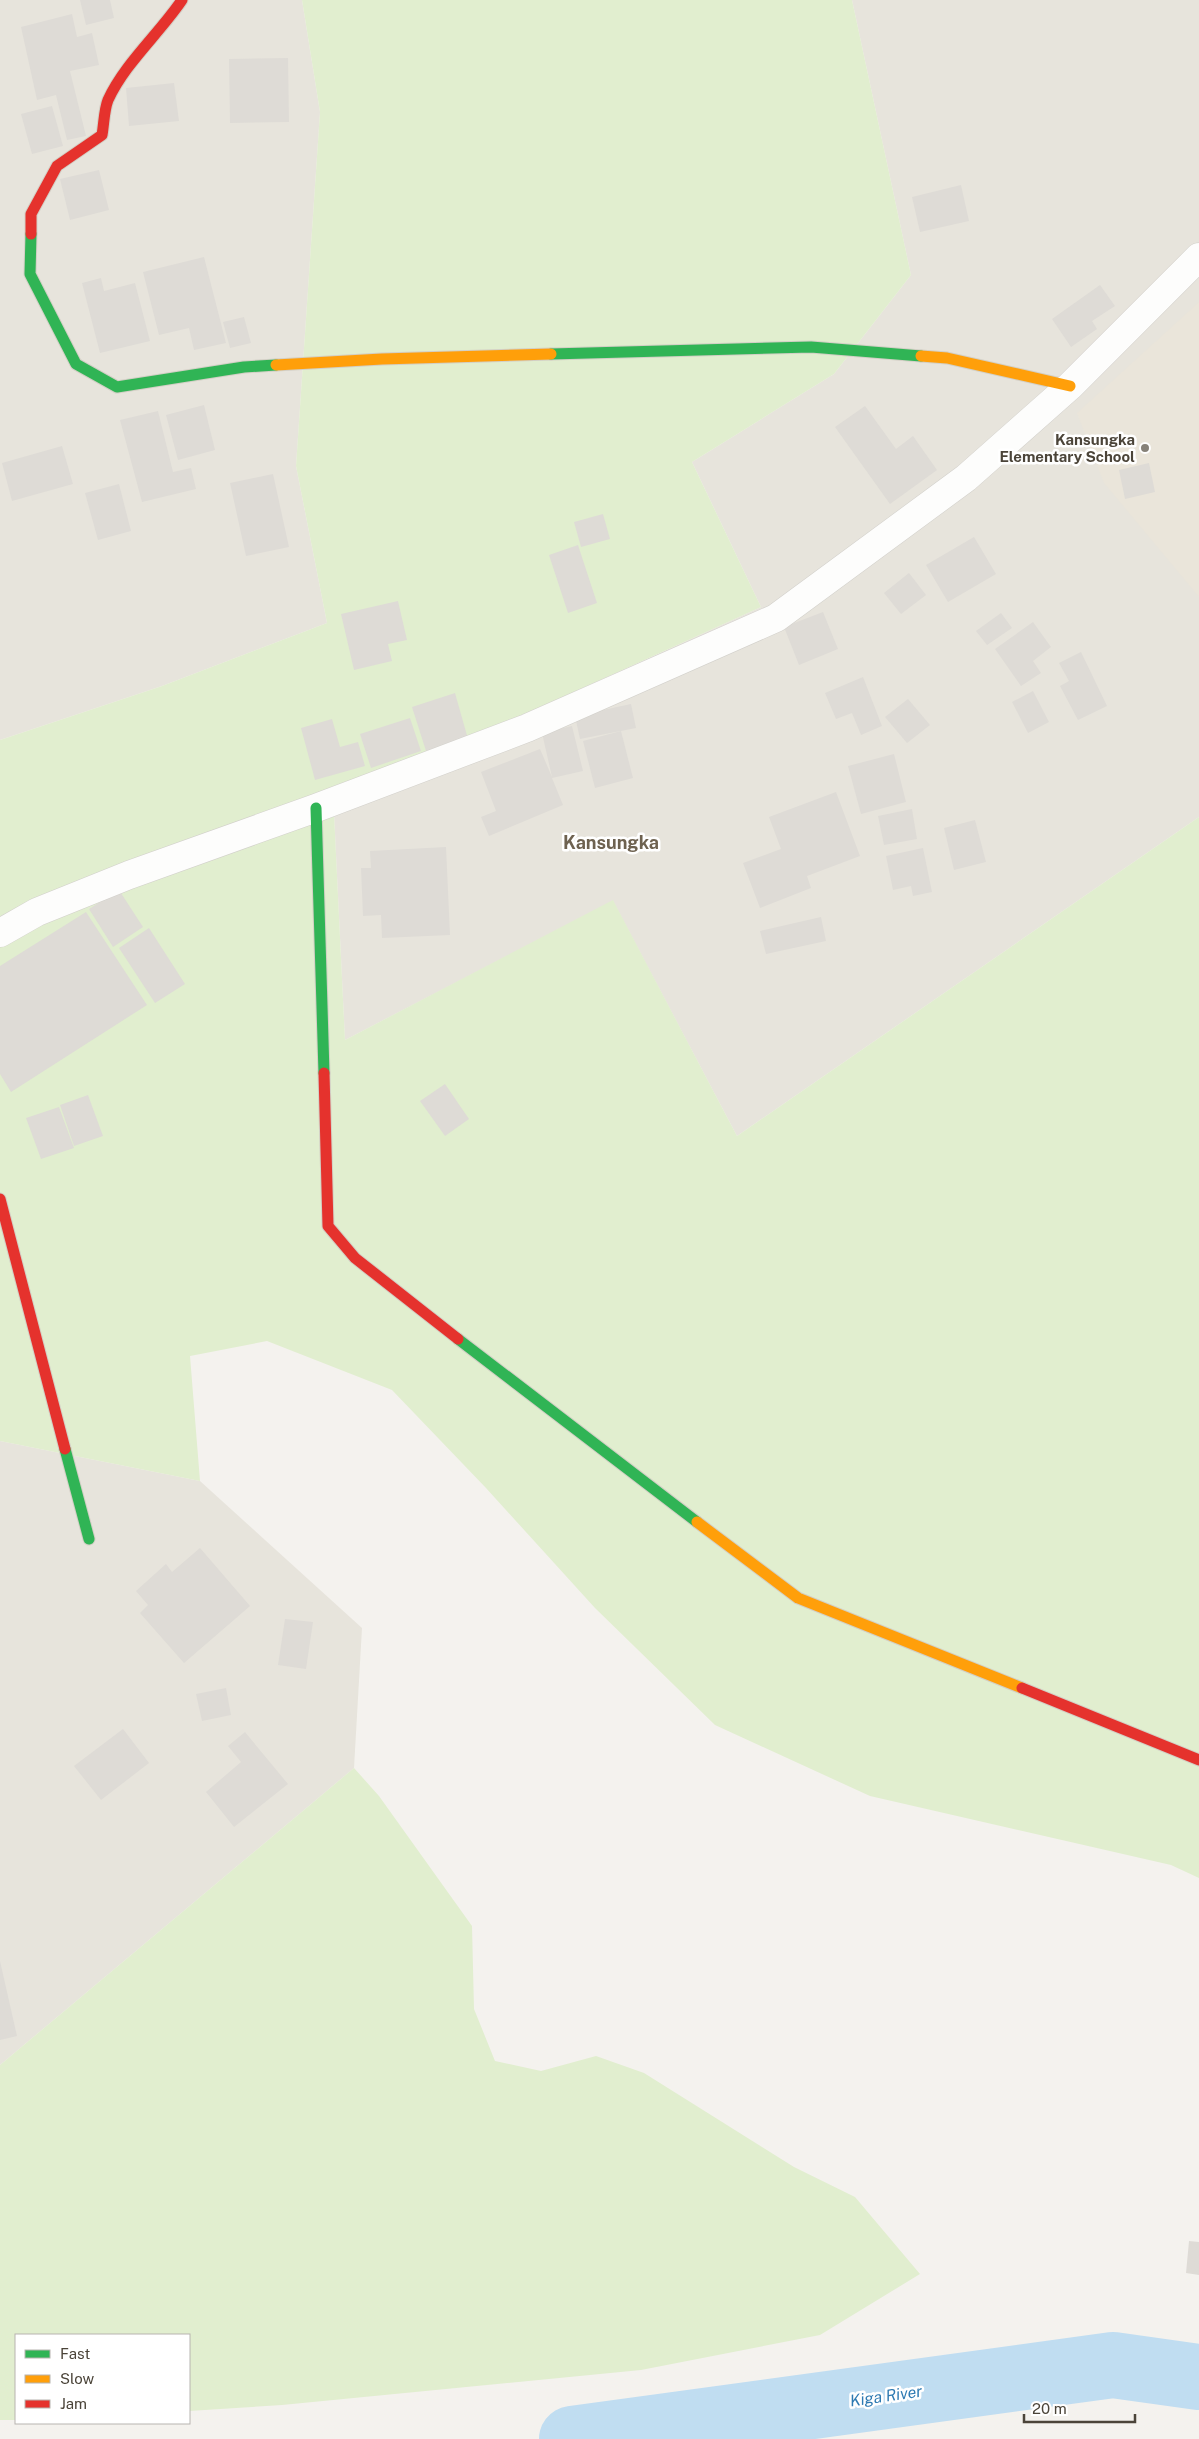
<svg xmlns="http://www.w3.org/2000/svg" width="1199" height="2439" viewBox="0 0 1199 2439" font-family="'Public Sans',sans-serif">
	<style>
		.residential { fill: #e7e4dc }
		.education { fill: #eae5da }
		.green { fill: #e1eecf }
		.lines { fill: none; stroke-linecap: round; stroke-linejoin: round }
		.river { stroke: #c0ddf1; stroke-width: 66 }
		.building { fill: #dedbd6 }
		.street-casing { stroke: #d2d0cb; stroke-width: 29 }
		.fast-casing { stroke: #d3cfc5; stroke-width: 13 }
		.slow-casing { stroke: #d3cfc5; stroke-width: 13 }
		.jam-casing { stroke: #d3cfc5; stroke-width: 13 }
		.street { stroke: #fdfdfc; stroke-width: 28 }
		.fast { stroke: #30b455; stroke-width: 11 }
		.slow { stroke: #ff9f0a; stroke-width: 11 }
		.jam { stroke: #e5322d; stroke-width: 11 }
		.poi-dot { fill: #868178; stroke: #fff; stroke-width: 2 }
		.labels { text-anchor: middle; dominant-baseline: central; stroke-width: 5; stroke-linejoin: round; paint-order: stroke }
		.poi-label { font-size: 15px; font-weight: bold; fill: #4b4439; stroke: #fff; text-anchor: end }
		.water-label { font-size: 16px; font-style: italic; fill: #2e7ab2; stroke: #fff }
		.quarter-label { font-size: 18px; font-weight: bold; fill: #6e6250; stroke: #fff }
	</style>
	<rect width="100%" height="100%" fill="#f4f2ee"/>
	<g class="residential">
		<path d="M0,0H302L320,112L296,466L327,623L162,686L0,740Z"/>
		<path d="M852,0H1199V817L737,1136L613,901L345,1040L334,813L510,721L761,607L692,462L834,374L911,275Z"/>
		<path d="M0,1441L200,1481L362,1628L354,1768L0,2065Z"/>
	</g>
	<path class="education" d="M1199,302V597L1104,483L1077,413Z"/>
	<g class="green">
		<path d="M302,0H852L911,275L834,374L692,462L761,607L510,721L334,813L345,1040L613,900L737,1136L1199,817V1878L1171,1865L870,1796L715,1725L595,1608L486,1488L392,1390L267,1341L190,1356L200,1481L0,1441V740L162,686L327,623L296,466L320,112Z"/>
		<path d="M354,1768L379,1796L472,1926L474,2009L495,2061L541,2071L596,2056L644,2073L794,2167L855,2197L920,2274L820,2335L641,2370L282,2405L189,2411V2335H16V2420H0V2065Z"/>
	</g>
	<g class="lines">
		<path class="river" d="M572,2439L1113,2365L1199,2377"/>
	</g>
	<g class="building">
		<path d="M80,0H110L114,18L86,25Z"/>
		<path d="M72,14L77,37L92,33L99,65L70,71L86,136L67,140L56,95L37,100L21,27Z"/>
		<path d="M288,58L289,122L230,123L229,59Z"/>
		<path d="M174,83L179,121L129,126L126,88Z"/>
		<path d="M52,106L63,146L32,154L21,114Z"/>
		<path d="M99,170L109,210L70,220L60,179Z"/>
		<path d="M961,185L969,221L920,232L912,197Z"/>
		<path d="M204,257L226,343L194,350L189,328L159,335L143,272Z"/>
		<path d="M101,278L104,291L135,283L150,341L100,353L82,283Z"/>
		<path d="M1100,285L1115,306L1092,321L1097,329L1071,347L1052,319Z"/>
		<path d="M244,317L251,343L230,348L223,322Z"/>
		<path d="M204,405L215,450L178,460L166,415Z"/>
		<path d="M865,406L896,449L913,436L937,470L890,504L835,427Z"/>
		<path d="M158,411L173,472L191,468L196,489L142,502L120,420Z"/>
		<path d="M62,446L73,484L12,501L2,463Z"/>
		<path d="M1149,463L1155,492L1125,499L1119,470Z"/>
		<path d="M273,474L289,547L246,556L230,483Z"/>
		<path d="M119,484L131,531L98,540L85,493Z"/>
		<path d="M603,514L610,539L581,547L574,522Z"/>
		<path d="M974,537L996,574L948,602L926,565Z"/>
		<path d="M578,545L597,603L568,613L549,555Z"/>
		<path d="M909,573L926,595L901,614L884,593Z"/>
		<path d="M398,601L407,640L388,644L392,661L354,670L341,614Z"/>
		<path d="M823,612L838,649L799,665L784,627Z"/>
		<path d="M1001,613L1012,628L987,645L976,631Z"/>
		<path d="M1033,622L1051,647L1033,661L1041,673L1021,686L995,649Z"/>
		<path d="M1081,652L1107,706L1078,720L1060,686L1069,681L1059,663Z"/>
		<path d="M863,677L882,726L861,735L852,713L836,719L825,693Z"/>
		<path d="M1033,691L1049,722L1028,733L1012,702Z"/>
		<path d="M455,693L468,739L426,751L412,707Z"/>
		<path d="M908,699L930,725L907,743L885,717Z"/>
		<path d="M631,704L636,728L580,739L575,716Z"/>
		<path d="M410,718L421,751L371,768L360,734Z"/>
		<path d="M332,719L340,747L358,742L365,766L315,780L301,728Z"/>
		<path d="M572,726L583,771L552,778L563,805L489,836L481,817L496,811L481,772L540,749L552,777L542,733Z"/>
		<path d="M621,731L633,778L595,788L583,741Z"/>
		<path d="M894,754L906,802L861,814L848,766Z"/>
		<path d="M836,792L860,856L807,876L811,888L760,908L743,863L781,849L769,817Z"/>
		<path d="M912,809L917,839L884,845L878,816Z"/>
		<path d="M975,820L986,862L954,870L944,828Z"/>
		<path d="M446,847L450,935L382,938L381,915L363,916L361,868H371L370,851Z"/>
		<path d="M923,848L932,892L913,896L911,886L893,890L886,856Z"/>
		<path d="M119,890L143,927L113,947L89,909Z"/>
		<path d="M86,912L147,1005L11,1092L0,1074V966Z"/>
		<path d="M821,917L826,941L766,954L760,931Z"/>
		<path d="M149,928L185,984L155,1003L119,948Z"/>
		<path d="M445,1084L469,1119L445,1136L420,1101Z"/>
		<path d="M88,1095L103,1136L74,1146L60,1105Z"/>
		<path d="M59,1107L74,1148L41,1159L26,1118Z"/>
		<path d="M200,1548L250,1606L184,1663L140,1613L148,1605L136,1591L166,1564L172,1572Z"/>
		<path d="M285,1619L313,1622L306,1669L278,1665Z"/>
		<path d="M226,1688L231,1715L202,1721L196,1694Z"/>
		<path d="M123,1729L149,1763L101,1800L74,1766Z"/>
		<path d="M245,1732L288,1784L234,1827L206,1792L241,1762L228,1746Z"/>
		<path d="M0,1961L17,2036L0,2040Z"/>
		<path d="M1189,2241L1199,2242V2275L1186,2273Z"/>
	</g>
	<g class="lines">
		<defs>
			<path id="street" d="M0,933L37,912L129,875L316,808L527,728L776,618L966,478L1070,386L1199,257"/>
			<g id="fast">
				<path d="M31,234L30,274L76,364L117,387L244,367L276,365"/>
				<path d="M551,354L811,347L921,356"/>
				<path d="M316,808L324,1073"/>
				<path d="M458,1339L697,1522"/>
				<path d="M65,1449L89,1539"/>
			</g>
			<g id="slow">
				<path d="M921,356L947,358L1070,386"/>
				<path d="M276,365L382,359L551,354"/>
				<path d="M697,1522L798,1598L1022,1688"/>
			</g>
			<g id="jam">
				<path d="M31,234V214L57,166L102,135C104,124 104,110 108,100C125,63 159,34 182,0"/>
				<path d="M324,1073L328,1226L355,1258L458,1339"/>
				<path d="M0,1199L65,1449"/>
				<path d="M1022,1688L1199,1760"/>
			</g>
		</defs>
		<use href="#street" class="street-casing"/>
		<use href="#fast" class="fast-casing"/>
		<use href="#slow" class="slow-casing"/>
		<use href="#jam" class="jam-casing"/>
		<use href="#street" class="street"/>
		<use href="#fast" class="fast"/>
		<use href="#slow" class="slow"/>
		<use href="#jam" class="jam"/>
	</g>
	<circle class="poi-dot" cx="1145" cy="448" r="5"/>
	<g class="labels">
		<g class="poi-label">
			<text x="1135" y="439">Kansungka<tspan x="1135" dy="17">Elementary School</tspan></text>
		</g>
		<g class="water-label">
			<text transform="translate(886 2396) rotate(-8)">Kiga River</text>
		</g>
		<g class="quarter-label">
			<text x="611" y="842">Kansungka</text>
		</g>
	</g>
	<rect x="15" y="2334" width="175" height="90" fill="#ffffff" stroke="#b7b4b0"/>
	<rect x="25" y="2350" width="25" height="8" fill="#30b455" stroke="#b7b4b0"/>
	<text x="60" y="2359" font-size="15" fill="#4b4439">Fast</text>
	<rect x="25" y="2375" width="25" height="8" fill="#ff9f0a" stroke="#b7b4b0"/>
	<text x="60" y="2384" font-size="15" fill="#4b4439">Slow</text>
	<rect x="25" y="2400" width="25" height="8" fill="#e5322d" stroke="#b7b4b0"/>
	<text x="60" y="2409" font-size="15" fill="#4b4439">Jam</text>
	<path d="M1024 2414v8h111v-8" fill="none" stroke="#4b4439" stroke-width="2.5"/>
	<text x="1032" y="2414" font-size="15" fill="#4b4439" stroke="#ffffff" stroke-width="4" paint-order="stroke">20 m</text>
</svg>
